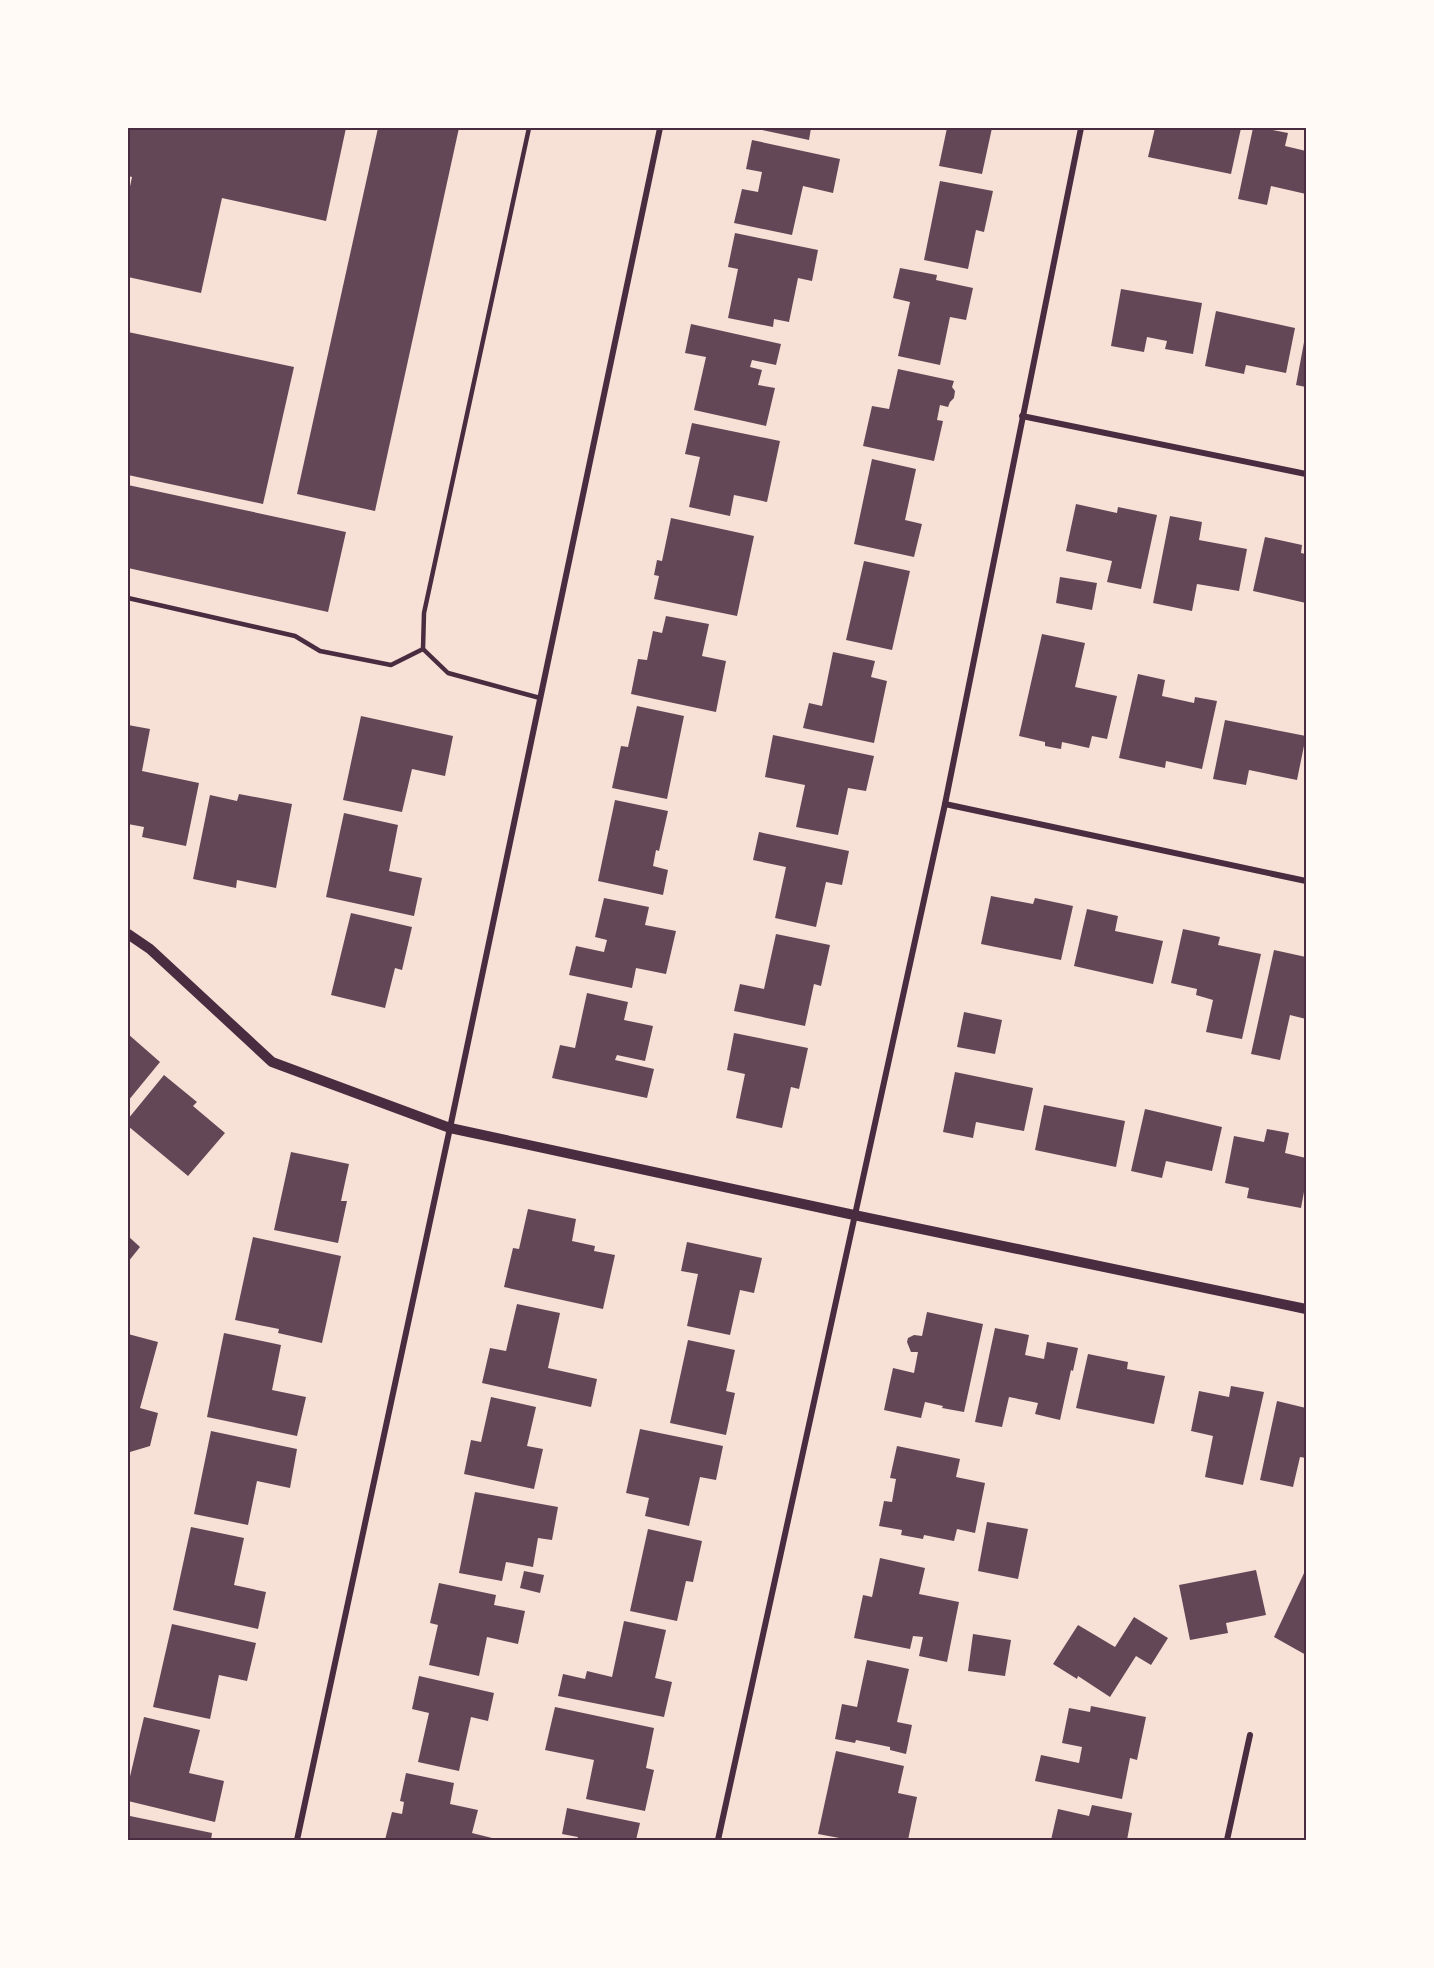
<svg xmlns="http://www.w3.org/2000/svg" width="1434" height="1968" viewBox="0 0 1434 1968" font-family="'Archivo Narrow',sans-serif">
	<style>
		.building { fill: #644757 }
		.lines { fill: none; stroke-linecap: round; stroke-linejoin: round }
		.service { stroke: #4a2c40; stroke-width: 4.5 }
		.minor { stroke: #4a2c40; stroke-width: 6 }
		.tertiary { stroke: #4a2c40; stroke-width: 10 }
		.neatline { fill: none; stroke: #4a2c40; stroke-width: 2 }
	</style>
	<rect width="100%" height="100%" fill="#f7e1d7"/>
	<g class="building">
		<path d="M128,128H346L326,221L222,198L201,293L128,277V196L132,177L128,176Z"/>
		<path d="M378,128H459L375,511L297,494Z"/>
		<path d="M753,128H811L809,140Z"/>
		<path d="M947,128H992L982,174L939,166Z"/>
		<path d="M1155,128H1241L1231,174L1148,157Z"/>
		<path d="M1253,128H1263L1288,133L1285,146L1306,151V194L1271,186L1267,205L1238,199Z"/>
		<path d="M752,140L840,159L833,193L803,186L792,235L734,223L742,189L758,192L762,172L746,169Z"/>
		<path d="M940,181L993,191L984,232L976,230L968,269L924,260Z"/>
		<path d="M735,233L818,250L812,281L798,278L789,322L774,319L773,327L728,318L738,269L728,267Z"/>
		<path d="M900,268L937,275L936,280L973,288L966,320L950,317L940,365L898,356L910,302L893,298Z"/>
		<path d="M1121,289L1202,303L1193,354L1165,349L1167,341L1147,337L1144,352L1111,346Z"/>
		<path d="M1216,311L1295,328L1286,373L1246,365L1244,374L1205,366Z"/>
		<path d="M691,324L781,344L776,365L752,360L750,367L762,370L758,385L775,388L766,426L694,410L706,357L685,353Z"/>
		<path d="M128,332L294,367L263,504L128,475Z"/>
		<path d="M1305,337H1306V387L1296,385Z"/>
		<path d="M898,369L954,381L952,387L955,391L954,398L950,402L948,407L940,405L937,420L943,421L934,461L863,446L872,406L889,409Z"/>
		<path d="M692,423L780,441L767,502L734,495L730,516L689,507L700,457L685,454Z"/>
		<path d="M872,459L916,469L905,520L922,524L914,557L854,544Z"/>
		<path d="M128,485L346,532L328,612L128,568Z"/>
		<path d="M1076,504L1117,513L1118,507L1157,515L1141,589L1107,582L1112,561L1066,551Z"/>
		<path d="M1170,516L1202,522L1199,540L1247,549L1239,591L1197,584L1192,611L1153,603Z"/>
		<path d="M671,518L754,536L737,616L654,599L659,576L654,575L657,560L662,561Z"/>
		<path d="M1265,537L1302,545L1301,553L1306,554V603L1253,591Z"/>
		<path d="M864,561L910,571L892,650L846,640Z"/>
		<path d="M1060,577L1097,583L1092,610L1056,603Z"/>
		<path d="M666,616L709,624L702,656L726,661L716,712L631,694L638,659L647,660L653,631L662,633Z"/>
		<path d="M1042,634L1085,643L1075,687L1117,696L1107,739L1092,736L1089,748L1062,742L1061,749L1045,746V742L1019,736Z"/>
		<path d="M833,652L875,661L871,677L887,681L874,743L803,728L809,703L822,706Z"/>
		<path d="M1138,674L1165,680L1162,696L1194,703L1195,697L1217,701L1202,769L1166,761L1165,768L1119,758Z"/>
		<path d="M637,706L684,716L667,799L612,788L621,746L628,747Z"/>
		<path d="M361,716L453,736L445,776L412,769L402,812L343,800Z"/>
		<path d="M1225,720L1306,736L1297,780L1249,770L1246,785L1213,779Z"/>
		<path d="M128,725L150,729L142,771L199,783L186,846L142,837L144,827L128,824Z"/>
		<path d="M773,735L874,756L866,791L848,788L838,835L796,827L805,785L765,777Z"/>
		<path d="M239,794L292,804L276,888L237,880L236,888L193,879L210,795L237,801Z"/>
		<path d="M615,800L668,811L659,851L656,850L653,866L668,870L663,895L598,881Z"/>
		<path d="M344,813L398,825L389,871L422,878L414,916L326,897Z"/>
		<path d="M759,832L849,851L842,885L826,882L816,927L775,918L786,867L753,860Z"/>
		<path d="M991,896L1033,904L1035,898L1073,906L1061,960L981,944Z"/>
		<path d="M604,898L649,907L645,925L676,931L666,974L636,968L632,988L569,975L576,946L604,952L607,940L595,937Z"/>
		<path d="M1087,909L1118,916L1115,931L1163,941L1153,984L1074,966Z"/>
		<path d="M351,913L412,927L402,970L395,968L385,1008L331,995Z"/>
		<path d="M1183,929L1220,937L1218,945L1261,954L1242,1039L1206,1032L1213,1000L1196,995L1197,989L1171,983Z"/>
		<path d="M776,934L830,945L821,986L814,984L805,1026L734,1011L740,984L764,989Z"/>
		<path d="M1274,950L1306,957L1305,973L1306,974V1019L1290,1015L1280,1060L1251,1054Z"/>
		<path d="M587,993L628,1002L624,1020L653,1026L645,1061L617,1055L615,1060L654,1069L647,1098L552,1078L560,1045L575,1048Z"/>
		<path d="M964,1012L1002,1020L995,1054L957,1047Z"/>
		<path d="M734,1033L808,1048L799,1089L791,1087L782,1128L736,1118L745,1074L727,1070Z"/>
		<path d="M128,1034L160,1062L128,1101Z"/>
		<path d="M955,1072L1033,1088L1024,1131L976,1122L973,1138L943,1132Z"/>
		<path d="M164,1075L197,1102L193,1106L225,1133L188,1176L128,1126V1119Z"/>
		<path d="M1044,1105L1125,1121L1116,1167L1035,1150Z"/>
		<path d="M1145,1109L1222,1127L1212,1171L1166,1161L1162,1178L1131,1171Z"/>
		<path d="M1267,1129L1289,1133L1285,1153L1306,1158V1181L1301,1208L1247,1198L1249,1188L1225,1183L1234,1136L1264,1142Z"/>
		<path d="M291,1152L349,1164L341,1201H347L338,1243L274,1230Z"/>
		<path d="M528,1209L576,1219L572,1241L595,1246L594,1251L615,1255L603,1309L504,1287L513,1248L519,1249Z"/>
		<path d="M128,1236L140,1247L128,1262Z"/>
		<path d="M253,1237L341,1256L322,1343L278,1333L279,1329L235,1320Z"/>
		<path d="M687,1242L762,1258L754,1293L740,1290L730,1335L687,1326L698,1274L681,1271Z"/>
		<path d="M517,1304L560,1313L548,1368L597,1379L591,1407L482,1383L490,1348L506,1351Z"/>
		<path d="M927,1312L983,1324L964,1412L942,1408L943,1406L925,1402L921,1418L884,1410L893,1368L914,1373L918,1352H911L907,1342L908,1338L914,1335L922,1336Z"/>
		<path d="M995,1328L1029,1335L1025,1355L1044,1359L1047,1342L1078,1348L1073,1371L1071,1370L1060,1420L1035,1414L1038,1403L1009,1397L1002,1427L975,1422Z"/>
		<path d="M224,1333L281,1345L272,1390L306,1397L297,1436L207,1417Z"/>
		<path d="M128,1334L158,1342L140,1408L158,1413L150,1446L130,1452L128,1451Z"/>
		<path d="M688,1340L735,1350L726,1391L735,1393L726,1435L670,1423Z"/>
		<path d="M1088,1354L1128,1362L1127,1369L1165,1376L1154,1424L1076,1408Z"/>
		<path d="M1231,1386L1264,1392L1243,1485L1205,1477L1213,1436L1191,1431L1199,1391L1229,1397Z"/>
		<path d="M491,1397L536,1407L527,1446L543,1449L534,1489L464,1474L471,1440L481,1442Z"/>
		<path d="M1277,1401L1306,1408V1458L1300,1457L1293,1487L1260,1480Z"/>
		<path d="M640,1429L723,1446L716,1480L700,1477L689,1526L645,1516L649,1498L626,1493Z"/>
		<path d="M211,1431L297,1449L290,1488L257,1481L248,1525L194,1514Z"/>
		<path d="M897,1446L960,1459L956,1477L985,1483L975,1533L957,1529L954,1541L924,1535L923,1539L901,1535L902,1530L879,1526L884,1501L892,1502L896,1479L890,1478Z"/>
		<path d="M475,1492L558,1507L552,1540L538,1538L533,1567L506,1562L502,1581L459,1573Z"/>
		<path d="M987,1522L1028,1529L1018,1579L978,1571Z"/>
		<path d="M191,1527L244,1538L234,1585L266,1592L258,1629L173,1610Z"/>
		<path d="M648,1529L702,1541L693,1582L686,1581L677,1621L630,1611Z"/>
		<path d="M880,1558L925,1568L919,1594L959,1602L947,1662L919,1656L923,1637L913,1636L910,1649L854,1638L863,1595L872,1597Z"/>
		<path d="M1306,1569V1655L1274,1637Z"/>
		<path d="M1256,1570L1266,1615L1226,1623L1228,1633L1190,1640L1179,1585Z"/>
		<path d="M524,1571L544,1575L540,1593L520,1588Z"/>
		<path d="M439,1583L496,1595L494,1605L525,1611L518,1644L487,1637L479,1676L429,1665L438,1625L430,1623Z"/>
		<path d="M1134,1617L1168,1638L1151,1665L1136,1656L1110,1697L1078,1676L1077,1679L1053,1664L1078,1625L1115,1647Z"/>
		<path d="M624,1621L666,1630L655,1678L672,1682L664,1717L558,1696L563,1674L585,1679L587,1671L612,1677Z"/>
		<path d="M172,1624L256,1643L247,1681L219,1675L210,1719L153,1707Z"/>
		<path d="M973,1634L1011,1640L1005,1676L968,1671Z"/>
		<path d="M867,1660L909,1669L897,1722L912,1725L906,1754L890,1750V1747L856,1740L855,1743L835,1739L842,1704L857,1707Z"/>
		<path d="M419,1676L494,1693L488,1721L471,1717L459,1771L418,1762L429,1713L412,1709Z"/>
		<path d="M1091,1706L1146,1717L1137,1760L1130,1758L1122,1799L1035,1781L1041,1755L1079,1763L1082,1747L1062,1743L1069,1708L1090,1712Z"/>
		<path d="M555,1707L654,1728L646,1768L654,1770L645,1811L586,1799L594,1760L545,1750Z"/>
		<path d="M144,1717L200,1730L189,1773L224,1781L215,1822L128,1801V1785Z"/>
		<path d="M836,1751L904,1766L898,1793L917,1797L908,1840H850L818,1834Z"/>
		<path d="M406,1773L454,1783L450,1804L478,1810L472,1833L500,1840H385L392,1812L402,1814L404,1802L400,1801Z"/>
		<path d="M1092,1805L1132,1813L1127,1840H1051L1058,1809L1089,1816Z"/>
		<path d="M567,1808L640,1823L636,1840H577L578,1837L562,1834Z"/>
		<path d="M130,1816L212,1833L211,1840H128Z"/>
	</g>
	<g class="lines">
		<g class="service">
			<path d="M529,128L424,613L423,649L448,673L540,698"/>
			<path d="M128,598L295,636L320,651L391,665L423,649"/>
		</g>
		<g class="minor">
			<path d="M1022,416L1306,474"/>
			<path d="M945,804L1306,881"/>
			<path d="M297,1840L450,1128L660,128"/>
			<path d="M718,1840L945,804L1081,128"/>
			<path d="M1227,1840L1250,1735"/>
		</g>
		<path class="tertiary" d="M128,934L150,949L272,1062L450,1128L854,1215L1306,1309"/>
	</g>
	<rect width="1434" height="1968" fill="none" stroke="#fffaf5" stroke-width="258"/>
	<rect x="129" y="129" width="1176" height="1710" class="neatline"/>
</svg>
